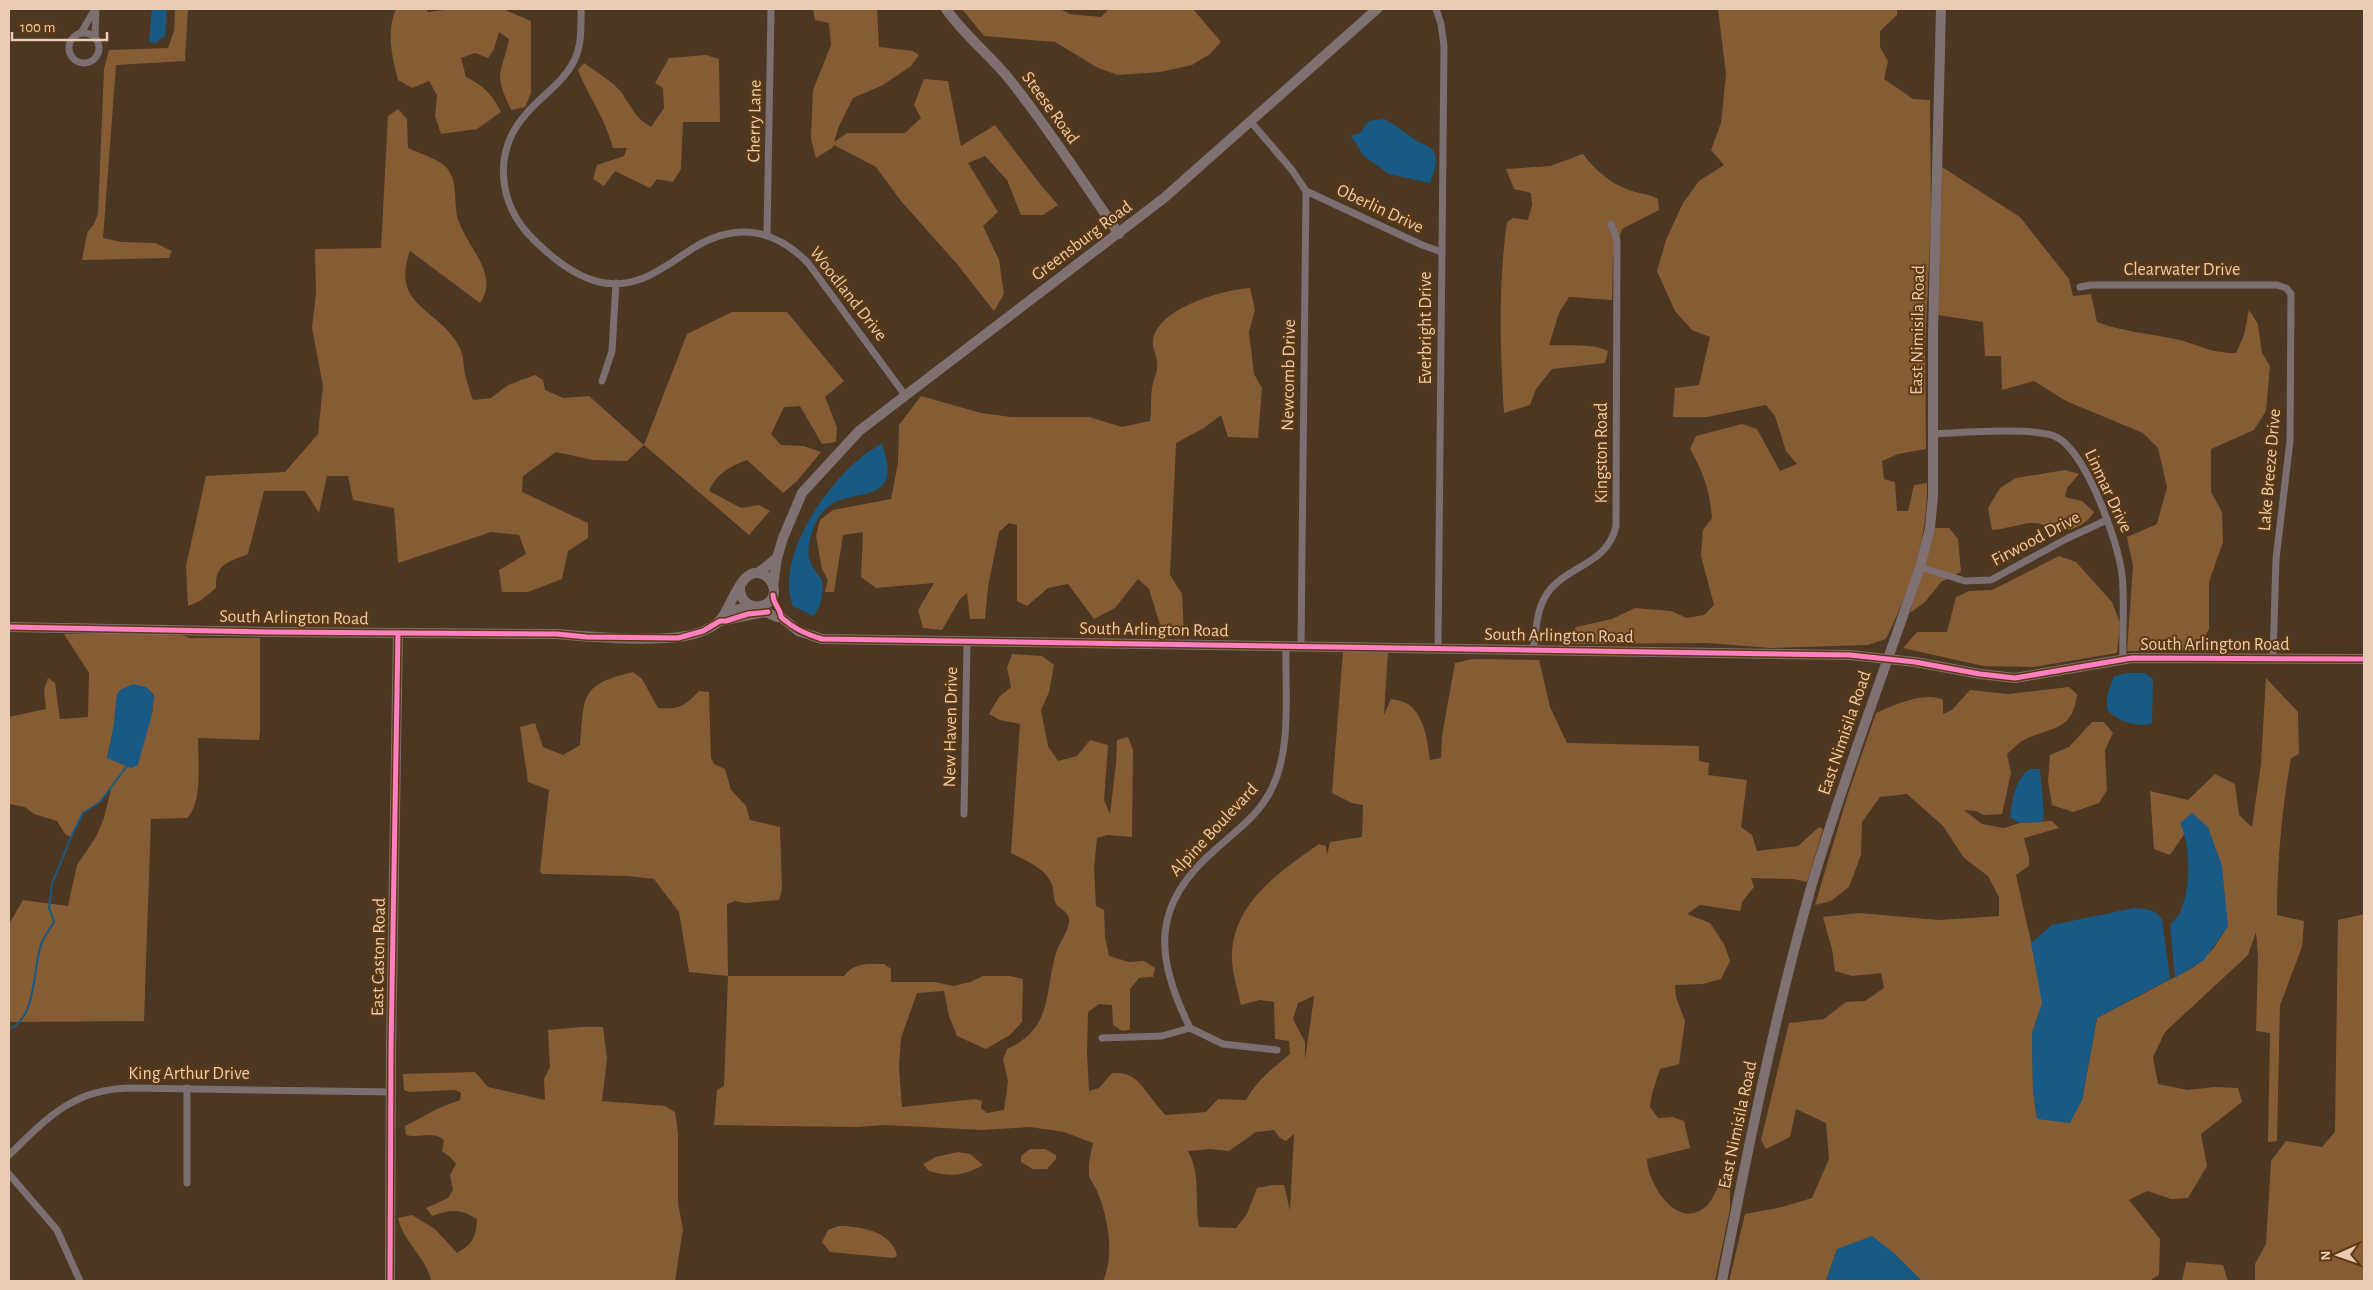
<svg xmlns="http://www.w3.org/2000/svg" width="2373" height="1290" viewBox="0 0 2373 1290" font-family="'Alegreya Sans',sans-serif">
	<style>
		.green { fill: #865c34; fill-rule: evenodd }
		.water { fill: #185a84 }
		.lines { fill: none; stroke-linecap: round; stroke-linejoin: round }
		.stream { stroke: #185a84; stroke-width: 2 }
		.street { stroke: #7c6f72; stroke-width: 7 }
		.secondary { stroke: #7f7072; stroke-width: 10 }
		.cycleway-casing { stroke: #5d3810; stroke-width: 8 }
		.cycleway { stroke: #ff80c0; stroke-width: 5 }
		.labels { text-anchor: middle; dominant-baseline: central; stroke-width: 4; stroke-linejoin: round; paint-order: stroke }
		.street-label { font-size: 18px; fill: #e9ccb3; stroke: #5d3810 }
	</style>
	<rect width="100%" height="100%" fill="#4c3722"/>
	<g class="green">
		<path d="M175,9H188L185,61L116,65L103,238L122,242L155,243L172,251L169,258L82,260L87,233L94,224L98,214L104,69L109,50L168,48L174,31Z"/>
		<path d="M396,9H426L428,12L452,9H503L531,21V93L525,107L511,110C506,98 497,82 501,69C504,58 507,50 509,39L499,32L494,49L488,58L475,53L461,58L466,77C484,86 492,94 501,112L477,129L441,134L435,116L437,95L429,81L412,88L398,80C392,56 386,32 396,9Z"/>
		<path d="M813,9H877L879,47L913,51L919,55L911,66L883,85L853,98L839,126L834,142L847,133H905L921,118L914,105L924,79L948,81L961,146L995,125L1040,184L1058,205L1043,215H1021L1007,180L985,156L968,163L998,212L983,226L999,260L1004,294L994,311L957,264L901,201L876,167L834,145L832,148L816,158L811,139L813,90L831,45L829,23L815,20Z"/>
		<path d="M962,9H1060L1070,14L1101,17L1109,9H1193L1221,42L1210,54L1192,65L1160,72L1118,75L1098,68L1055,42L984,36Z"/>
		<path d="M1718,9H1897V15L1880,31V47L1888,61L1884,79L1913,99L1930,100L1931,220L1925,348L1926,449L1898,454L1882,461L1884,479L1895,482L1897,511H1908L1914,485L1927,483C1928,538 1910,590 1886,639L1868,645L1771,648L1708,643L1566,644L1576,627L1612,619L1635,608L1671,611L1687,618L1704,615L1714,605L1701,556L1703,530L1712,518C1710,491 1703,471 1690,449L1696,436L1742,424L1757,429L1780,471L1797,464L1786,451L1775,416L1766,405L1707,417H1673L1675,388L1699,385L1710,337L1692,330L1675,311L1657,271L1666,240L1683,203L1699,181L1724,165L1711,150L1721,123L1726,74Z"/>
		<path d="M706,55L719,59L720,122H683L681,169L673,182L657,179L650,188L615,171L604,186L593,179L597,165L624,156L627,148H613C605,117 589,98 578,70L584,63C596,72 611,80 621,92C632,107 634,117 651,127L664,108L663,88L655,83L669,58Z"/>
		<path d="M398,109L407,119L408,148C417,152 440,160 446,167C460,183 452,204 459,222C468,248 500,275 480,303L410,251C390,308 439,307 460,348C464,356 463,368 466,378C468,385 470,393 473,400L491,398L508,385L535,375L543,380L545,390L563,398L589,396L644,445L687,334L732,312H787L844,381L825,397L837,427L836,442L822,444L800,406L784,407L771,434L781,445L804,446L821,452L797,481L783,493L747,460C729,467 717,473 709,491L741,508L759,505L770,511L749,535L644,445L627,461L593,460L556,452L523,476L522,492L588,523V538L568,551L562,579L528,592H502L499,570L526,554L519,535L491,532L398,563L394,508L353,500L348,476H327L319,513L305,491H264L248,554C228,562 215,564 216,588L200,601L188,606L186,566L206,476L285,472L318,434L323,386L312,328L316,294L315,249L381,248L388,116Z"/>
		<path d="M1583,154C1595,170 1612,185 1632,191C1641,194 1649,194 1658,199L1659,210L1622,229L1613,258L1612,300L1569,297L1559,313L1549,345C1566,346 1594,343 1608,351L1605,363L1552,369L1536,389L1530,405L1504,413C1500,349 1498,285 1507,222L1513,218L1528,220L1532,205L1531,193L1514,189L1506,169L1550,166Z"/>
		<path d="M1942,167L2020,217L2069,279L2073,296L2091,294L2097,322C2124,332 2152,334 2180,340C2202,346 2211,353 2236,353L2244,335L2249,310L2258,324L2262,353L2270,366L2266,411L2254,430L2211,449V492L2222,512L2223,542L2209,582V629L2197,651H2127L2133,566L2127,537L2157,524L2167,487L2158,448L2143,433L2066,401L2034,381L2002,390L2001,356H1985L1983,322L1938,315Z"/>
		<path d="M1250,288L1255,310L1249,332L1254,374L1262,388L1258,438L1228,437L1221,415L1204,428L1176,443L1170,575L1182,594L1184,633L1172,635L1160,625L1149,589L1138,579L1115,608L1094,619L1068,584L1048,588L1027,606L1017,601V525L1009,523L999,532L988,587L985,619H970L967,593L960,599L942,630L923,628L918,610L934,583L876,588L861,577L863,532L843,535L834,592H825L828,580L822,569L816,536L820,520L833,510L891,499L898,463L899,425L921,396L981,413L1011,417H1089L1122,427L1150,421C1152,409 1150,395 1153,383C1154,378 1157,373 1157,368C1159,359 1152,350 1153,341C1157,308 1222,290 1250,288Z"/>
		<path d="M2065,470L2079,474L2067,488L2065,497L2082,501L2094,512C2087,524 2072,532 2058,530C2048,528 2042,522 2031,523C2018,524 2006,529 1992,530L1988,508L2000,488L2016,478Z"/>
		<path d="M1933,528H1949L1958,539L1961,572L1941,582L1925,602L1910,613Z"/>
		<path d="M2059,556L2076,562L2112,602L2120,623L2117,653L2034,667L1983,666L1903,648L1917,632H1947L1956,597L1969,591L1992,590Z"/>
		<path d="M173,632L190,638H260V731L259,740L198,738C198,759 203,803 187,818L151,819L144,1021L9,1022V924L23,900L68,906L77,865L96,837L104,818L111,789L100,802L83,813L71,837L65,834L57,821L34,814L25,807L9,804V717L46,709L44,690L48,678L55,683L60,719L88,717L89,673L64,634ZM146,687L154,695L152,714L107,758L113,730Z"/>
		<path d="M1343,651L1388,653L1384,715L1391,699C1396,700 1402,701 1406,703C1424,712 1428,743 1430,760L1441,758L1442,736L1455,663L1472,659L1539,660L1550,707L1567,743L1699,746V761L1709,763L1708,775L1747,780L1741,827L1752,835L1757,851L1798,846L1819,827L1823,829L1807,882L1793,879L1751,878L1754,887L1742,902L1740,911L1700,905L1687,914L1710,923L1724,944L1730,961L1721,979L1703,984L1675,985L1676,997L1685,1021L1679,1064L1660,1069L1652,1094L1650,1107L1658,1118L1673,1117L1684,1121L1690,1148L1647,1159C1647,1182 1676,1230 1704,1208C1711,1204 1715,1192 1719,1185L1730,1184V1209L1715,1281H1103C1115,1255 1108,1217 1097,1191C1095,1185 1089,1180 1089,1174C1088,1163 1091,1153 1093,1143L1064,1132L1030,1127L983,1130L884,1125L857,1127L714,1125L717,1090L724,1086L728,976L689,972L679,912L654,879L628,876L542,874L540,871L549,790L528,782L520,727L535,723L543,747L563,755L580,745C585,695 579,685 633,672L642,679L658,708C679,710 685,706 699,691L709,692L711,758L714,764L725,769L731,790L746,806L750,820L780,827L782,889L779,900L746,903L735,901L727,904L728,976H844C854,962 868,964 884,964L891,969V982H934L954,986L970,982L983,976H1010L1023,979L1022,1022L1010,1035L986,1049L957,1036L949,1016L944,991L917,993L901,1038L899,1067L902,1107L975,1099L982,1101L981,1108L987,1113L1004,1110L1008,1081L1003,1059L1007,1049C1053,1028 1044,995 1056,953C1059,943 1068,932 1069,922C1070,912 1061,910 1056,904C1053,899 1054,891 1052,885C1046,868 1026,861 1011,853L1020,724L1000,720L989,714L999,697L1011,687L1007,668L1012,654L1042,656L1054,665L1049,692L1041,710L1048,746L1058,761L1077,756L1090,740L1108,745L1104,800L1110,814L1116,764L1117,740L1128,737L1133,750L1132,837L1108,835L1097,838L1094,867L1096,906L1104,910L1105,937L1109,956L1129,962L1144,961L1155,968L1153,977L1139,978L1130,989V1030L1122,1031L1113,1025L1112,1005L1099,1004L1088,1012L1087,1053L1089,1091L1099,1088L1112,1073C1117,1073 1123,1073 1128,1075C1141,1079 1154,1105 1166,1115L1206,1112L1218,1099L1246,1100C1257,1080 1273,1068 1290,1054L1289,1041L1275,1039L1274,1002L1260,1000L1241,1005C1237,988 1231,968 1232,951C1236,900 1281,871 1319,844L1326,846L1327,855L1330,842L1362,837L1363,805L1352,803L1332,793ZM1314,996V997L1305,1060V1042L1293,1019L1298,1003ZM1274,1130L1280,1138L1286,1141L1294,1134L1290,1211L1284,1185H1272L1257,1188L1247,1214L1236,1228L1199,1227C1195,1206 1199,1186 1194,1166C1193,1161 1190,1156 1188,1151L1210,1149L1229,1151L1256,1132Z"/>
		<path d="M2266,678L2298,712L2299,754L2291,758C2282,809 2277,863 2277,915L2304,921L2302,947L2280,1005L2277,1141L2268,1142L2270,1033L2256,1031L2258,956L2256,932L2248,955L2165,1032L2153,1057L2158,1084L2188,1090L2214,1087L2238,1088L2242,1102L2201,1134L2207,1166L2188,1198L2171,1199L2147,1191L2129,1200L2160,1239L2159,1275L2149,1281H1922L1837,1249L1826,1281H1729L1745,1214L1782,1207L1812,1198L1829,1159L1826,1123L1796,1109L1790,1137L1766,1149L1761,1140L1789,1023L1824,1019L1846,1002L1865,1001L1884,988L1881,973L1852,976L1835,971L1832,949L1823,917L1859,913L1939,920L1999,916V897L1988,876L1964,858L1943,826L1907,794L1880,797L1862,822L1861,855L1849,887L1831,901L1815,905L1847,797L1876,713C1894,705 1925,691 1943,700V714L1952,710L1970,690L2008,694L2069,687L2077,694C2073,733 2050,726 2022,741C2017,744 2012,750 2007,754L2011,773L2002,814L1984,815L1976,811L1964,810L1982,824L2004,828L2020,823L2052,821L2059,828L2024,838L2029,857V866L2016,875L2044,999L2032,1033L2033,1090L2037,1119L2082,1100L2097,1018L2194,967L2213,949L2228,926L2185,833L2170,855L2154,849L2150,791L2188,800L2215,774L2235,784L2239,815L2252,827L2261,764Z"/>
		<path d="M2092,722H2104L2113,733L2105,750L2107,790L2099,803L2073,812L2052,805L2048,781L2050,755L2069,747Z"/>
		<path d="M2364,914V1281H2255V1264L2266,1244L2271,1161L2286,1141L2322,1147L2335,1132L2338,920Z"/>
		<path d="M581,1027H603L607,1058L602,1101L665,1106L675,1112L678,1133V1203L683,1229L675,1281H431C427,1258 403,1242 398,1218L412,1215L435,1229L457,1253C473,1244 476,1237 477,1219C459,1208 451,1210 432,1216L426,1208L448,1198L453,1190L450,1175L456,1164L450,1157L442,1151L444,1140C432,1130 420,1139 406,1135L405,1126L439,1108L460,1100L461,1093L455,1090L409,1092L404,1090L403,1074L475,1072L488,1087L545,1100L544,1079L550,1067L548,1030Z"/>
		<path d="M1030,1149H1045L1056,1155V1159L1047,1169H1033L1021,1162V1156Z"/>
		<path d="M958,1152L970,1154L983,1165C964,1176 950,1177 929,1171L923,1164L936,1157Z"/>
		<path d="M839,1226C860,1226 892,1231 897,1256L893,1258L830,1252L822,1242L828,1230Z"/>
		<path d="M2186,1262L2223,1265L2228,1281H2182Z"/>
	</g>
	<g class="water">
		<path d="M152,9H167L165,36L155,43L149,42Z"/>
		<path d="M1383,119C1399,126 1403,132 1417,141C1424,145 1433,146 1435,155C1438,164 1433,174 1430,183L1389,174L1364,156L1351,136L1360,133L1369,121Z"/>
		<path d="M882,444C885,454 891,472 885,482C869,506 827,482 811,535C805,558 809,562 822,580C823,592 822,608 813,616L793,606C772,556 837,465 882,444Z"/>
		<path d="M2127,673H2145L2153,679L2152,723C2138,729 2117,720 2107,710V696L2114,676Z"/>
		<path d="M133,684L146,687L154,695L152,714L138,765L131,768L107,758L113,730L117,694L120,690Z"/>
		<path d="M2030,769H2040L2044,815L2042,822L2020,823L2010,817C2013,799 2014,780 2030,769Z"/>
		<path d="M2192,813L2208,827L2222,866L2228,926L2204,960L2175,978L2170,925C2173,921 2178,917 2180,913C2191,890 2191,846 2180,823Z"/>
		<path d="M2134,908C2145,909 2156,909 2162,919L2170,979L2097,1018L2082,1100L2070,1123L2037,1119L2033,1090L2032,1033L2042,1003L2031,943L2052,925Z"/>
		<path d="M1872,1236L1894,1253L1922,1281H1826L1837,1249Z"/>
	</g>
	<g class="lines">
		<path class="stream" d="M9,1029C38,1018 32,966 42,942C45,935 50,929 54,922L49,908L52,884L71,837L83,813L100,802L127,766"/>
		<g class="street">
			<path d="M581,9C581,26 582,45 574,61C563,83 542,95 526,114C492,152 498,204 533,239C551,257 574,276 599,282C638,291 665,266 695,247C737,222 775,229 808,263L905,395"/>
			<path d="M1436,9L1441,24L1444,46L1438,648"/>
			<circle cx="84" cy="48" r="15"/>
			<path d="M81,33L95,9"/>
			<path d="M95,38L96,9"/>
			<path d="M1251,122L1292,170L1306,191L1301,646"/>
			<path d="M1306,191L1422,245L1442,252"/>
			<path d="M767,234L771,9"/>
			<path d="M2080,287L2091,285H2277L2286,288L2291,294L2290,441L2276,559L2273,658"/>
			<path d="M602,381L612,351L616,283"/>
			<path d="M1933,434C1961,433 2030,427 2054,436C2085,447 2119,544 2122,575C2125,603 2122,631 2123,659"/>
			<path d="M1920,567L1965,581L1991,580L2068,538L2107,520"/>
			<path d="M1533,650C1536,633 1536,613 1545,597C1562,566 1608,566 1616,526L1617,240L1611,224"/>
			<path d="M964,814L967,641"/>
			<path d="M1190,1028C1155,956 1150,905 1216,849C1236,831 1260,814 1272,788C1292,748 1285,690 1286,646"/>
			<path d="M1190,1028L1223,1044L1277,1050"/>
			<path d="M1102,1038L1162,1036L1190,1028"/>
			<path d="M9,1155C47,1118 73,1089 130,1088L392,1092"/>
			<path d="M9,1174L57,1230L80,1281"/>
			<path d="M187,1183V1088"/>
		</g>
		<g class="secondary">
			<path d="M946,9C965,36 990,55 1010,80C1049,129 1083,182 1119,234"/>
			<path d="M758,573L777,558"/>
			<path d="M773,586L777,558L783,538L802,493L859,431L1164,198L1377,9"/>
			<path d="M755,607L777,617H781L798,631L822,639L1850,655L1915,662L1980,674L2015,678L2132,658L2364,659"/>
			<path d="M726,612L752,606"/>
			<path d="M720,621L765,612"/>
			<path d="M9,627L269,632L557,634C590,637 678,645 705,630C710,628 717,624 720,620C732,608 742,560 766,576C770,579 773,584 774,589C775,612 739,613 740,587"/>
			<path d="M390,1281L391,1049L398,633"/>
			<path d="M1722,1281C1748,1148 1775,1014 1812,884C1844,777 1884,672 1920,567L1930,528L1933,497V333L1941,9"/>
		</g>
		<defs>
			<g id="cycleway">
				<path d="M773,595C773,604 781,609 781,617C794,629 806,634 822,639L1850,655L1915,662L1980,674L2015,678L2132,658L2364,659"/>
				<path d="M9,627L269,632L557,634L587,637L678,638L703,631L720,621H726L748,614L768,612"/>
				<path d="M390,1281L391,1049L398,633"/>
			</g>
		</defs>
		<use href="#cycleway" class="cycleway-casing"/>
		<use href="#cycleway" class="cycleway"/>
	</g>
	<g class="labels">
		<g class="street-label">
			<text transform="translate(1050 108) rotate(54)">Steese Road</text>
			<text transform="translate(755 121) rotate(-89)">Cherry Lane</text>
			<text transform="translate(1380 209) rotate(25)">Oberlin Drive</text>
			<text transform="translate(1082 241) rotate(-37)">Greensburg Road</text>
			<text x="2182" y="270">Clearwater Drive</text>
			<text transform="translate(848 294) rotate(52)">Woodland Drive</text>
			<text transform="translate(1426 328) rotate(-90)">Everbright Drive</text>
			<text transform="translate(1918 330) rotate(-89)">East Nimisila Road</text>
			<text transform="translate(1289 375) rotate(-89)">Newcomb Drive</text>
			<text transform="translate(1602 453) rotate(-90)">Kingston Road</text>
			<text transform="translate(2270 470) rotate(-85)">Lake Breeze Drive</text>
			<text transform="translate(2108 491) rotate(65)">Linmar Drive</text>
			<text transform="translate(2036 539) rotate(-28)">Firwood Drive</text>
			<text transform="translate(294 618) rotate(1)">South Arlington Road</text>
			<text transform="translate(1154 630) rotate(1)">South Arlington Road</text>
			<text transform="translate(1559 636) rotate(1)">South Arlington Road</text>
			<text x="2215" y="645">South Arlington Road</text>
			<text transform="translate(951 727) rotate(-89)">New Haven Drive</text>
			<text transform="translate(1845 733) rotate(-71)">East Nimisila Road</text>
			<text transform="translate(1214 830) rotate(-47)">Alpine Boulevard</text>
			<text transform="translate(379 957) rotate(-89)">East Caston Road</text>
			<text x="189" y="1074">King Arthur Drive</text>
			<text transform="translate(1738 1125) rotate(-78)">East Nimisila Road</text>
		</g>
	</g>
	<rect width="2373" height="1290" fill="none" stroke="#e9ccb3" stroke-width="20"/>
	<g transform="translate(2338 1255) rotate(268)" stroke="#5d3810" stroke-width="4" paint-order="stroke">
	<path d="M0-4L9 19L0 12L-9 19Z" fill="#e9ccb3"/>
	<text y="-8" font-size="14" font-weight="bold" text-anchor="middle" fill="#e9ccb3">N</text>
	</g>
	<path d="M12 32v8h95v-8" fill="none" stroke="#e9ccb3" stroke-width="2.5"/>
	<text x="20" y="32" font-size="15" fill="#e9ccb3" stroke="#5d3810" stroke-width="4" paint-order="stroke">100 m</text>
</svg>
